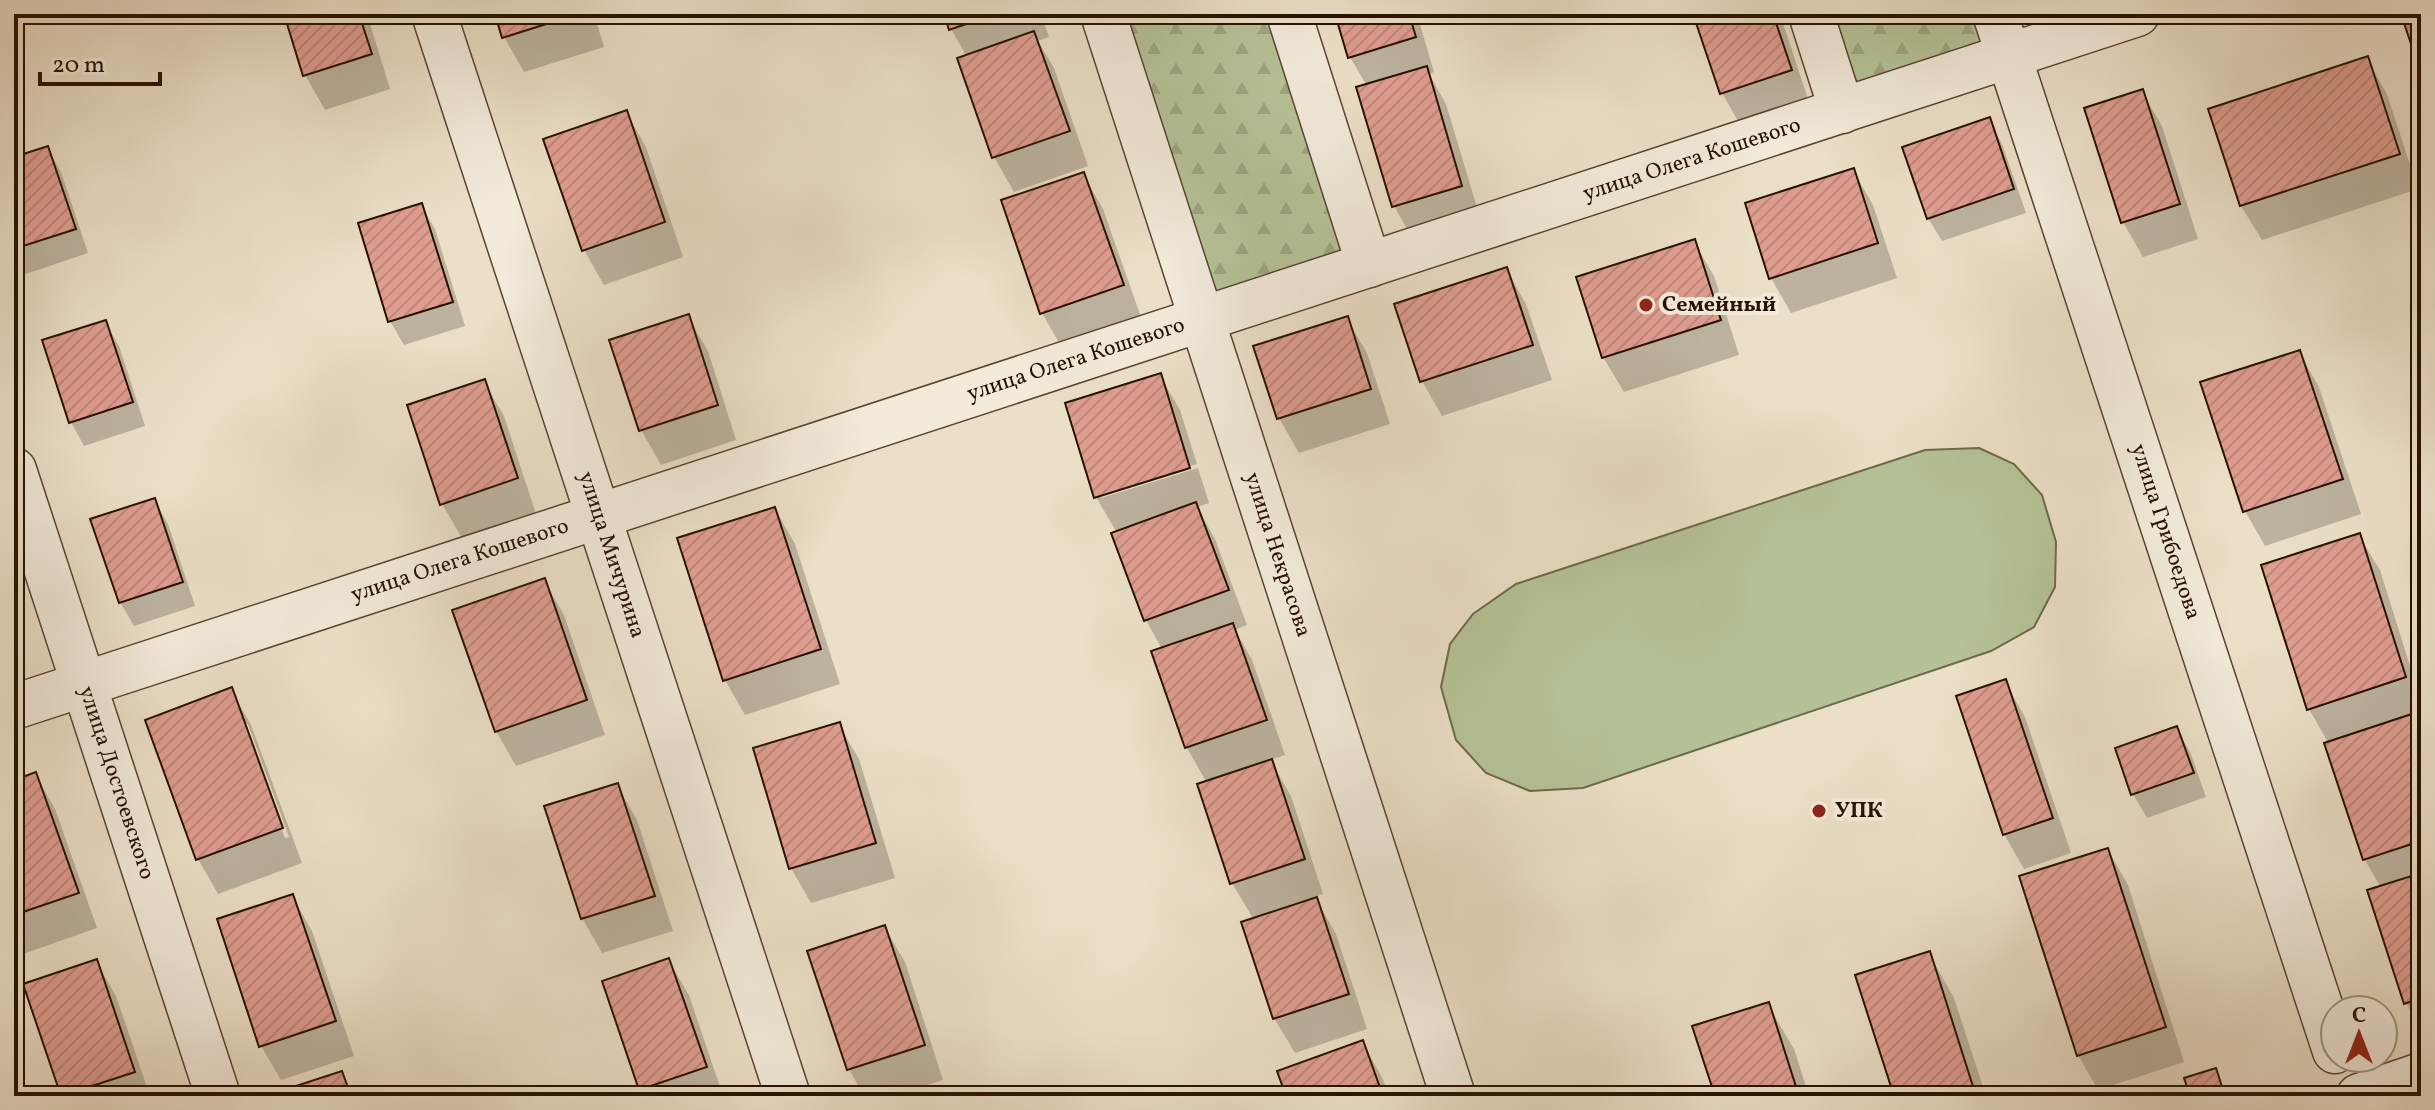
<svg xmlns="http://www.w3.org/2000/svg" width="2435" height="1110" viewBox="0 0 2435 1110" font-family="Vollkorn,serif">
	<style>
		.grass { fill: #b5c297; stroke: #6e6a4c; stroke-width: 2 }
		.forest { fill: url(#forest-firs); stroke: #6e6a4c; stroke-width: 2 }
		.shadow { fill: #0003; fill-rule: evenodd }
		.building { fill: url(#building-hatch); stroke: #271200; stroke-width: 2 }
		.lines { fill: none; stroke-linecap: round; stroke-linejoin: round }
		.minor-casing { stroke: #584532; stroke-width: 47 }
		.minor { stroke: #f2eadb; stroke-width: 44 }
		.poi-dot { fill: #8f2418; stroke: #f2eadb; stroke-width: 3 }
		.labels { text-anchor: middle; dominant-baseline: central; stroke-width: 8; stroke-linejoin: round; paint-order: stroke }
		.street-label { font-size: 22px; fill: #271200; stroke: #f2eadb }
		.poi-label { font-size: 22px; font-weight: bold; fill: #271200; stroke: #f2eadb; text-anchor: start }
	</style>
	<defs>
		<pattern id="forest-firs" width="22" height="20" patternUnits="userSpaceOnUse" patternTransform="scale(2)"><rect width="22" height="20" fill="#b5c297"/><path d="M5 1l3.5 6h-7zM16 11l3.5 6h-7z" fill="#9ca680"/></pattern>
		<pattern id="building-hatch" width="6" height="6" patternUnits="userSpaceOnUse" patternTransform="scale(2)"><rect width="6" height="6" fill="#df9d90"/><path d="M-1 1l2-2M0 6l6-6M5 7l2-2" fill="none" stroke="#bf867a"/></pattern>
	</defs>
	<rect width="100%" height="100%" fill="#ebdfc7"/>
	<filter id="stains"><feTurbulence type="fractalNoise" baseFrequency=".0025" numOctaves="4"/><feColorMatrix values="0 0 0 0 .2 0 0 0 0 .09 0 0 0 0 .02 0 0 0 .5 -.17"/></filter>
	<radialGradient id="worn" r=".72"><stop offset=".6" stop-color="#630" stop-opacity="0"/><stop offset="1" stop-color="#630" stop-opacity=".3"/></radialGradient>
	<path class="grass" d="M1979,448L2014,464L2042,495L2056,542L2055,587L2034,627L1991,651L1583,788L1530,791L1486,773L1456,740L1441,687L1450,644L1473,614L1516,584L1925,450Z"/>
	<g class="forest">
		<path d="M1119,14H1278L1355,256L1210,302Z"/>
		<path d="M1822,14H1982L1993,48L1848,95Z"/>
	</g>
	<g class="shadow">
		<path d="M287,14H367L390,89L325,110L305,75Z"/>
		<path d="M497,14H594L604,47L524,72L504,37Z"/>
		<path d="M946,14H1041L1049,37L1038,41L1054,68L1088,166L1014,192L994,157L967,57L951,29Z"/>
		<path d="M1337,14H1417L1434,72L1429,74L1446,104L1481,221L1414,241L1394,206L1367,86L1350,57Z"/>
		<path d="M1696,14H1780L1810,105L1742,128L1722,93Z"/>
		<path d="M2367,59L2387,94L2418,189L2262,240L2241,206L2210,110Z"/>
		<path d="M2142,92L2162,126L2198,239L2143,257L2123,222Z"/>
		<path d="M626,112L646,147L683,257L604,285L584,250Z"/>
		<path d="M1989,120L2002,144L2026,213L1942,241L1928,218Z"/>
		<path d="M47,148L61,172L88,253L26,274L14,254V159Z"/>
		<path d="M1853,170L1873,205L1897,278L1791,313L1771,278Z"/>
		<path d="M1083,174L1103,209L1142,320L1062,348L1042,313Z"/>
		<path d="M421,206L435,229L465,326L404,345L390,321Z"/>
		<path d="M1694,242L1714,276L1739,355L1624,392L1603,357Z"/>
		<path d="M1506,269L1526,304L1552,380L1442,416L1422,381Z"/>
		<path d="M688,317L708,351L736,440L661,465L641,430Z"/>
		<path d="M1347,319L1367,353L1390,424L1299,453L1279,418Z"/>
		<path d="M105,322L119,346L145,426L84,446L71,422Z"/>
		<path d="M2299,352L2319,387L2361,514L2265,546L2245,511Z"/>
		<path d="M1160,376L1180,410L1197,464L1101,494V498L1198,468L1209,503L1197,507L1215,539L1247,625L1235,630L1252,660L1285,755L1270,760L1291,796L1323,894L1315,897L1336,934L1367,1029L1295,1053L1274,1018L1254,920L1232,883L1207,783L1187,748L1154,652L1162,649L1146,620L1117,533L1096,497Z"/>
		<path d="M484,382L504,416L536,514L462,538L442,504Z"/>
		<path d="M154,500L168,524L195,606L134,626L120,602Z"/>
		<path d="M775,509L795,544L840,684L745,715L725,680Z"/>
		<path d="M2359,536L2380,570L2421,701V1030L2406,1003L2381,888L2365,860L2327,744H2329L2309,709Z"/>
		<path d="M544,581L564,615L605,735L516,766L496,731Z"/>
		<path d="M2005,682L2025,717L2071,853L2024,869L2004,834Z"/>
		<path d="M231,690L251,725L302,863L218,894L198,859ZM244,724H248L289,837L285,838Z"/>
		<path d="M839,725L859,759L895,878L811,903L791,868Z"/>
		<path d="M2176,728L2190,752L2206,797L2147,818L2133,794L2117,749Z"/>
		<path d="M35,774L55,809L97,928L23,954L14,938V782Z"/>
		<path d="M617,785L637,820L673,931L602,953L582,918Z"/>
		<path d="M2108,850L2128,885L2184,1062L2098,1090L2078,1055Z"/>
		<path d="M292,896L312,931L354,1056L281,1080L261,1046Z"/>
		<path d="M885,928L905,962L943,1080L893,1096H864L849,1069Z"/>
		<path d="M1929,954L1954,998L1986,1096H1896Z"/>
		<path d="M96,961L116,996L150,1096H63L26,985Z"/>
		<path d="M669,961L689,995L723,1096H645L641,1089Z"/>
		<path d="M1768,1005L1794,1049L1809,1096H1717Z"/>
		<path d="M1362,1042L1382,1077L1389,1096H1288Z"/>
	</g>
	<g class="building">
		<path d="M284,14H359L372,54L303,76Z"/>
		<path d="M495,14H578L502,38Z"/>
		<path d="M944,14H995L949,30Z"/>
		<path d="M1335,14H1409L1416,37L1348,58Z"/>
		<path d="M1693,14H1773L1792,70L1720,94Z"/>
		<path d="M2401,14H2421V74Z"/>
		<path d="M1034,31L1070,131L992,158L957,58Z"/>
		<path d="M2368,56L2400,154L2240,206L2208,109Z"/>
		<path d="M1427,66L1462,186L1392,207L1356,87Z"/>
		<path d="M2143,89L2180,204L2121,223L2084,108Z"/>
		<path d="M627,110L665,222L582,251L543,139Z"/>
		<path d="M1990,117L2014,189L1927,219L1902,147Z"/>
		<path d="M48,146L76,229L14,249V157Z"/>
		<path d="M1854,168L1878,243L1769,279L1745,203Z"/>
		<path d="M1084,172L1124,285L1040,314L1001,200Z"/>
		<path d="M422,203L453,302L388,322L358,223Z"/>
		<path d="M1695,239L1721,320L1602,358L1576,277Z"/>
		<path d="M1507,267L1533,345L1420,382L1394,304Z"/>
		<path d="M689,314L718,405L639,431L609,340Z"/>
		<path d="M1348,316L1371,389L1277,419L1253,346Z"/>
		<path d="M106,320L133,402L69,423L42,340Z"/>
		<path d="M2300,350L2343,479L2243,512L2200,382Z"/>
		<path d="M1161,373L1190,468L1094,498L1065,403Z"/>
		<path d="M485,379L518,478L440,505L407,405Z"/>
		<path d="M155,498L183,582L119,603L90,519Z"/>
		<path d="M1196,502L1229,590L1144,621L1111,533Z"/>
		<path d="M775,507L821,649L723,681L677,538Z"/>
		<path d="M2360,533L2406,677L2307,710L2261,565Z"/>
		<path d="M545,578L587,700L495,732L452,610Z"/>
		<path d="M1233,623L1267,720L1185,748L1151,651Z"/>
		<path d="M2006,679L2053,818L2003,835L1956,696Z"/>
		<path d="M232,687L283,828L196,860L145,720Z"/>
		<path d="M2421,711V841L2363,860L2324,743Z"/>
		<path d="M840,722L876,843L789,869L753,748Z"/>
		<path d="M2177,726L2194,773L2131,795L2115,748Z"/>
		<path d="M1272,759L1305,859L1230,884L1197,784Z"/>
		<path d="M36,772L79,893L14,915V780Z"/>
		<path d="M618,783L655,896L581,919L544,806Z"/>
		<path d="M2108,848L2166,1027L2077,1056L2019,876Z"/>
		<path d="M2421,873V998L2404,1004L2367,890Z"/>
		<path d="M293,894L336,1021L259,1047L217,919Z"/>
		<path d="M1317,897L1349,994L1273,1019L1241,922Z"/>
		<path d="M885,925L925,1045L847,1070L807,951Z"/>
		<path d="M1930,951L1976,1096H1894L1855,975Z"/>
		<path d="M669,958L707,1067L639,1090L602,981Z"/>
		<path d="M97,959L135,1072L61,1096L23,984Z"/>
		<path d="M1769,1002L1799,1096H1715L1692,1026Z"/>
		<path d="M1363,1040L1383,1096H1286L1277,1071Z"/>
		<path d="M2216,1068L2225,1096H2190L2184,1078Z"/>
		<path d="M342,1071L351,1096H272L271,1094Z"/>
	</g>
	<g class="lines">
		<defs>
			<g id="minor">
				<path d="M434,14L788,1096"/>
				<path d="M1103,14L1453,1096"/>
				<path d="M1289,14L1369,265"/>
				<path d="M1811,14L1842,111"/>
				<path d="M1995,14L2335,1051"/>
				<path d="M14,470L218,1096"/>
				<path d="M14,707L2137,14"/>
				<path d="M2359,1096L2421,1075"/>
			</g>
		</defs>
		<use href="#minor" class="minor-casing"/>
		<use href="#minor" class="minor"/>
	</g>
	<g class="poi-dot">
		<circle cx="1646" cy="305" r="8"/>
		<circle cx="1819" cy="811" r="8"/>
	</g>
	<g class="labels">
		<g class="street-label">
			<text transform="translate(1692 160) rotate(-18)">улица Олега Кошевого</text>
			<text transform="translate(1076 360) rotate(-18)">улица Олега Кошевого</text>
			<text transform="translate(2165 532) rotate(72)">улица Грибоедова</text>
			<text transform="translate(611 555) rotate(72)">улица Мичурина</text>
			<text transform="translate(1277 555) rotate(72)">улица Некрасова</text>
			<text transform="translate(460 561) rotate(-18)">улица Олега Кошевого</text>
			<text transform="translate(116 783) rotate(72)">улица Достоевского</text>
		</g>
		<g class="poi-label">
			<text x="1662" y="305">Семейный</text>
			<text x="1835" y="811">УПК</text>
		</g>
	</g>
	<rect width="2435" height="1110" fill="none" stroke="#ebdfc7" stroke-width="48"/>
	<rect x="16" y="16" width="2403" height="1078" fill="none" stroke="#271200" stroke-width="4"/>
	<rect x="24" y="24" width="2387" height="1062" fill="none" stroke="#271200" stroke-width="2"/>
	<g transform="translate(2359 1034)"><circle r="38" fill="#f2eadb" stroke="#a19483" stroke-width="2"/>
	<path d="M0-6L14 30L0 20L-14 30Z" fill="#8f2418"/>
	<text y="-12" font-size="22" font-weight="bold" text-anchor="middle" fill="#271200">С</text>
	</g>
	<path d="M40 72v12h120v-12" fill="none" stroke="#271200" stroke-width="4"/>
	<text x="52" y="72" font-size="24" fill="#271200" stroke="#f2eadb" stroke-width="6" paint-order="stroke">20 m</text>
	<rect width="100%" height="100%" filter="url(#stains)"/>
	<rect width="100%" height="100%" fill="url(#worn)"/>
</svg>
